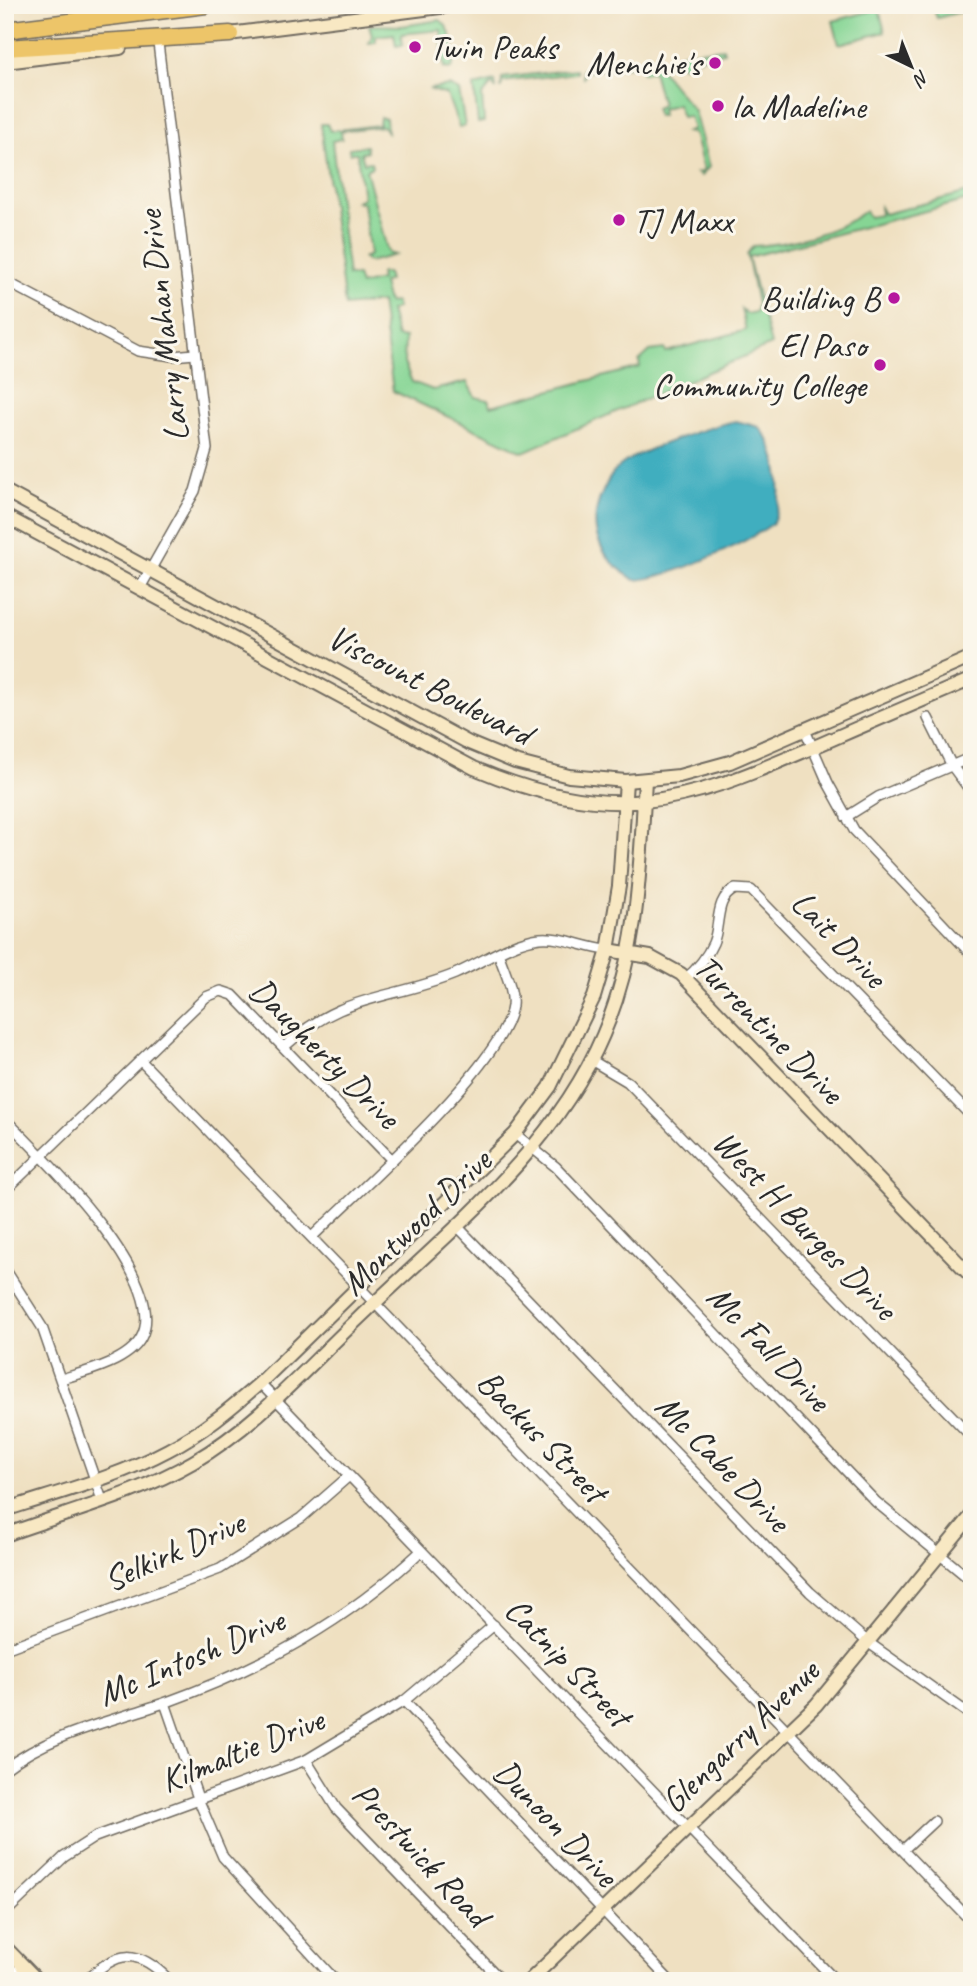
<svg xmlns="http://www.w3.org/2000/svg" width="977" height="1986" viewBox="0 0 977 1986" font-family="Caveat,sans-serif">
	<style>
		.green { fill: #86d594; stroke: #588060; stroke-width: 2 }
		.water { fill: #41aebf; stroke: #366c75; stroke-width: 2 }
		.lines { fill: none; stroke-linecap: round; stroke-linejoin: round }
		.street-casing { stroke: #706a60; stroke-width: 12 }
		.secondary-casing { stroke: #706a60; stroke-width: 16 }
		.highway-casing { stroke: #706a60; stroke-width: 19 }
		.street { stroke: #fff; stroke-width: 9 }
		.secondary { stroke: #f8e8c3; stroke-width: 12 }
		.highway { stroke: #edc569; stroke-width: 16 }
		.poi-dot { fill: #b5179e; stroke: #fbf7ec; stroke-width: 2.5 }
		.labels { text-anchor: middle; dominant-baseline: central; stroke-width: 6; stroke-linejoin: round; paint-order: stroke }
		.poi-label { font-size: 35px; fill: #2b2b2b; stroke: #fbf7ec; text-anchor: start }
		.street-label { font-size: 35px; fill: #2b2b2b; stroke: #fbf7ec }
	</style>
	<rect width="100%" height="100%" fill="#fbf7ec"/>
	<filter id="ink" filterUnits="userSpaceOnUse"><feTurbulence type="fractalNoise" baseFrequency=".0143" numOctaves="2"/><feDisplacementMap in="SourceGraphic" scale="14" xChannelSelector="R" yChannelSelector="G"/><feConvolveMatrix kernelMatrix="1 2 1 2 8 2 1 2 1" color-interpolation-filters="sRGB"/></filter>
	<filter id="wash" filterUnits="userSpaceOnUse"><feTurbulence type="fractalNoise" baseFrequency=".00686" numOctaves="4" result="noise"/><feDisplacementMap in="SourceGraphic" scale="28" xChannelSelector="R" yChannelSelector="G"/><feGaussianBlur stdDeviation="1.57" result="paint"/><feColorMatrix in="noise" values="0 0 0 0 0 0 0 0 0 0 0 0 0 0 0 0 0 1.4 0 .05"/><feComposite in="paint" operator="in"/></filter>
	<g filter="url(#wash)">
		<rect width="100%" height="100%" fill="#efe0c1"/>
		<g class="green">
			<path d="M932,5H972V9L937,18Z"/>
			<path d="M879,9L885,32L839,44L833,21Z"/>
			<path d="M440,20C452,27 458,58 451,69L444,68L441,30L401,34L403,45L396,46L394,34L376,36V42L369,43L372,35L369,25L402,26Z"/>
			<path d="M723,48L724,52L690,60L691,64L683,66L674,60L682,53Z"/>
			<path d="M655,62L694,111L709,167L701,176L697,173L704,171L694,133L686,132L693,129L689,116L682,117L677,104L661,109L662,115L658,116L655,108L662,105L653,71L643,73L640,65L585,72L583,79L582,70Z"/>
			<path d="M576,69L577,73L502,82L501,89L502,78Z"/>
			<path d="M495,81L496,90L492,84L482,96L484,122L478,123L474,86Z"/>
			<path d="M449,86L459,91L465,126L459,127L447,95L429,89Z"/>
			<path d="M380,117L386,119L387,132L383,126L341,131L342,139L332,141L348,276H357L360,285L381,280L380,273H387L389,280L383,283L388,303L395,302L397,308L390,311L397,337L405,338L404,363L412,382L433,390L467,382L475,397L489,400L491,406L640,367L639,361L650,351L664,349L666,352L746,330L741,309L746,314L756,312L757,304L747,254L753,246C790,244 836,233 865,211L869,217L880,215V207L884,214L972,191V199L748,257L771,345L523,452L393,391L381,302L345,306L321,124H327L330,131L379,125Z"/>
			<path d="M366,146L367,151L361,153L364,163L371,162L372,167L366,170L368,177L388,253L395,255L369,262L363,258L370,255L363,203L356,201L363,198L357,153H350L349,148Z"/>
		</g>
		<path class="water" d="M736,421L759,427C779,449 786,498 772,524C743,545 670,578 635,580C600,559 585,529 603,491C608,481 612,472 621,465C640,450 711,426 736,421Z"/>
	</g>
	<g filter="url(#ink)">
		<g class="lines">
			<defs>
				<g id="street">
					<path d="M5,281L138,351L172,356L195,354"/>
					<path d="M140,588L195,491L207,449L158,43"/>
					<path d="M928,718L952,766L972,793"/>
					<path d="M805,730L828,783L854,830L972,955"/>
					<path d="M846,817L878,797L972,757"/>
					<path d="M685,979C697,969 707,957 713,943C721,925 714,899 735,889L751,890L972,1117"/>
					<path d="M284,1047C342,993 388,1001 455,974C481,963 512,941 540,938C563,936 585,948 608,950"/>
					<path d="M591,1060L628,1082L972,1437"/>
					<path d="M141,1061L972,1922"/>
					<path d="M5,1119C42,1156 172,1282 141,1338C128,1362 85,1372 61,1379"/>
					<path d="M515,1134L556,1167L876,1502L972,1581"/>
					<path d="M5,1191L206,997L221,991L233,995L391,1159"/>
					<path d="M456,1225L810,1592L869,1643L972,1716"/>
					<path d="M312,1237C357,1192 504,1064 512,1006C514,989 504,971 499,955"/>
					<path d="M5,1269L42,1327L102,1500"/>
					<path d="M260,1383L836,1981"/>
					<path d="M5,1649L220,1569L301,1518L349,1476"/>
					<path d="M404,1701L670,1981"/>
					<path d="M165,1703L199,1801L223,1857L336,1981"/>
					<path d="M306,1760L336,1808L502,1981"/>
					<path d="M5,1769C51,1733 113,1721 167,1702C263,1667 346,1622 421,1551"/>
					<path d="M903,1850L934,1821"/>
					<path d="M5,1913L64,1857L95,1837L306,1760L404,1701L494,1625"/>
					<path d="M6,1981L23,1965"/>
					<path d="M85,1981C118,1950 137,1947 170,1981"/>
				</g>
				<g id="secondary">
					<path d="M221,35L456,5"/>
					<path d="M5,62L120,48"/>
					<path d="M5,491L469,743L515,762L569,776L626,781L679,776L730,762L972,657"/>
					<path d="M5,516L474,768C526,790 588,807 645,801C707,795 764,768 821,744C871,722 921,701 972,679"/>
					<path d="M608,950L650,957L681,974L972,1277"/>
					<path d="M5,1510C60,1492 118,1477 168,1450C203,1432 231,1408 260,1383L515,1134L550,1087L594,997L608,950L619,886L626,781"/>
					<path d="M5,1535C68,1512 136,1495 193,1462C257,1425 305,1369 358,1319C446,1234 554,1151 603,1035C639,951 640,869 645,780"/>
					<path d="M5,1947L38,1981"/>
					<path d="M529,1981L816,1705L972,1515"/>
				</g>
				<g id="highway">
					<path d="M5,30L206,5"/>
					<path d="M5,48L230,34"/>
				</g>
			</defs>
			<use href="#street" class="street-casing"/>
			<use href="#secondary" class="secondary-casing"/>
			<use href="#highway" class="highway-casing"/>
			<use href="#street" class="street"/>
			<use href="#secondary" class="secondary"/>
			<use href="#highway" class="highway"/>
		</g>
	</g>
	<g class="poi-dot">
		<circle cx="415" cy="47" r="7"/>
		<circle cx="715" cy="63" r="7"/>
		<circle cx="718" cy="106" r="7"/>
		<circle cx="619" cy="220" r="7"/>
		<circle cx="894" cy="298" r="7"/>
		<circle cx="880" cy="365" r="7"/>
	</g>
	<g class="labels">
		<g class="poi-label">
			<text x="429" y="47">Twin Peaks</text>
			<text x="701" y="63" text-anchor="end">Menchie's</text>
			<text x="732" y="106">la Madeline</text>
			<text x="633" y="220">TJ Maxx</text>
			<text x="880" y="298" text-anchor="end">Building B</text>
			<text x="866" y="345" text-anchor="end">El Paso<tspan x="866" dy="40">Community College</tspan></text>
		</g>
		<g class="street-label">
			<text transform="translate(163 326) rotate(-97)">Larry Mahan Drive</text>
			<text transform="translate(430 685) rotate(27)">Viscount Boulevard</text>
			<text transform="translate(839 939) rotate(46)">Lait Drive</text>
			<text transform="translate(769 1029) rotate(45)">Turrentine Drive</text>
			<text transform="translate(325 1053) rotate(45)">Daugherty Drive</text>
			<text transform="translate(416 1222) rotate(-44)">Montwood Drive</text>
			<text transform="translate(805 1225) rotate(46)">West H Burges Drive</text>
			<text transform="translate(769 1348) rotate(46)">Mc Fall Drive</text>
			<text transform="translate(542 1436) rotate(46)">Backus Street</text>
			<text transform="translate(723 1463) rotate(46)">Mc Cabe Drive</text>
			<text transform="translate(174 1551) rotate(-24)">Selkirk Drive</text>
			<text transform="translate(191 1657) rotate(-23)">Mc Intosh Drive</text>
			<text transform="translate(568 1662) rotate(46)">Catnip Street</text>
			<text transform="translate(740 1736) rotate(-44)">Glengarry Avenue</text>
			<text transform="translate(242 1750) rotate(-22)">Kilmaltie Drive</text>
			<text transform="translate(556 1823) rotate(46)">Dunoon Drive</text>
			<text transform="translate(421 1854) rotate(47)">Prestwick Road</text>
		</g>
	</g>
	<rect width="977" height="1986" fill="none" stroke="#fbf7ec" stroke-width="28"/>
	<g transform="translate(911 66) rotate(137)" stroke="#fbf7ec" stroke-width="5" paint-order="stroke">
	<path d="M0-5L12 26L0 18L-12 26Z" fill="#2b2b2b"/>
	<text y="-10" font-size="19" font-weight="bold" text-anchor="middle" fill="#2b2b2b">N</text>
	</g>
</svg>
